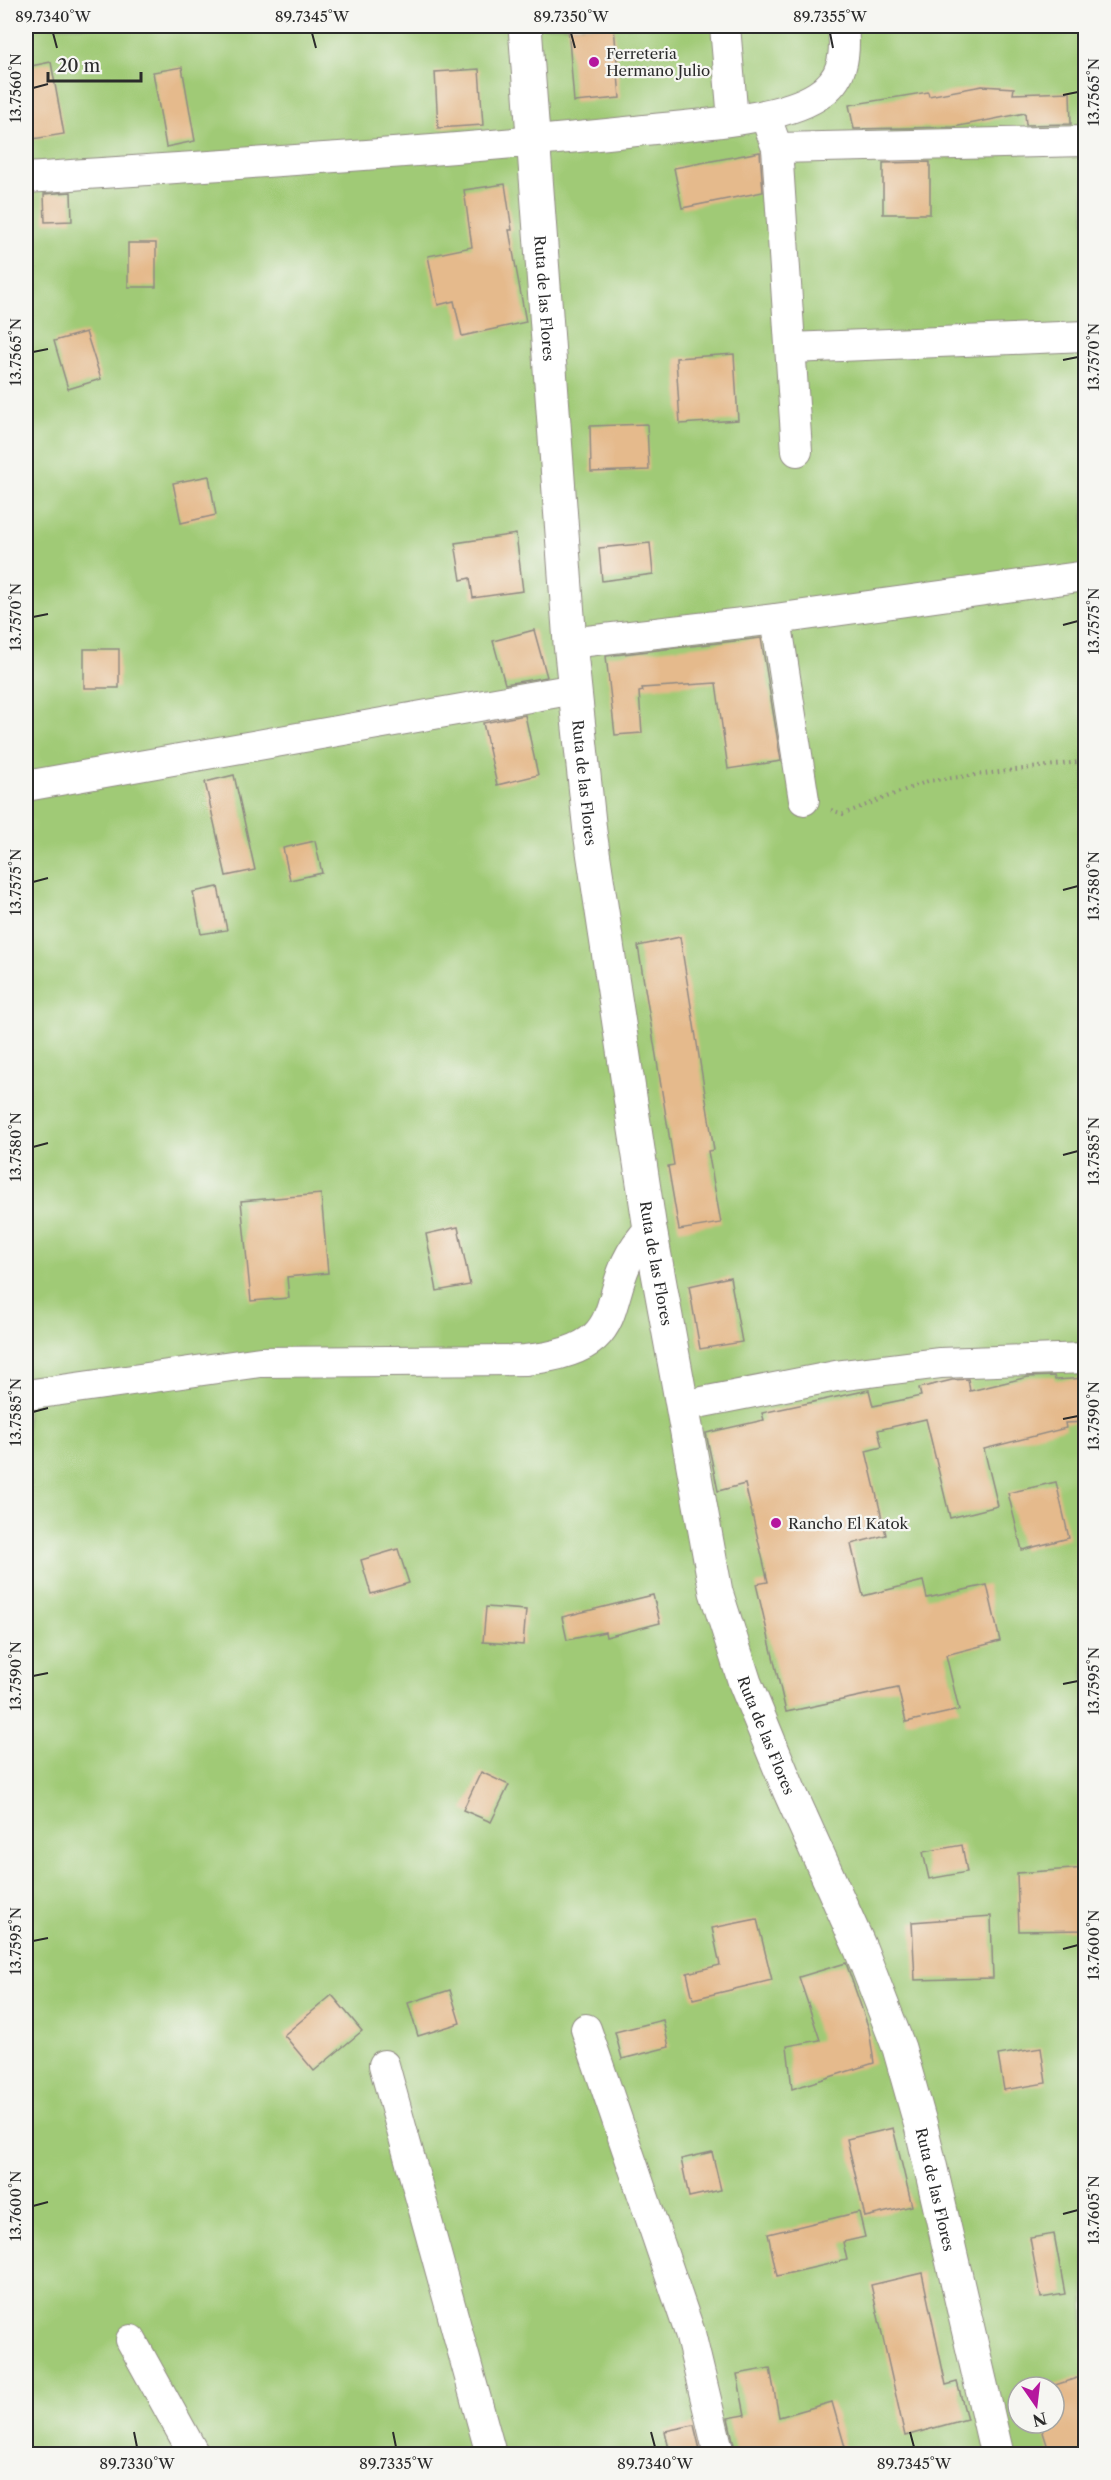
<svg xmlns="http://www.w3.org/2000/svg" width="1111" height="2480" viewBox="0 0 1111 2480" font-family="'Libre Caslon Text',serif">
	<style>
		.green { fill: #a0ca76; stroke: #667a50; stroke-width: 1.5; fill-rule: evenodd }
		.building { fill: #e5ba8c }
		.lines { fill: none; stroke-linecap: round; stroke-linejoin: round }
		.street-casing { stroke: #908a83; stroke-width: 32 }
		.secondary-casing { stroke: #908a83; stroke-width: 35 }
		.path { stroke: #908a83; stroke-width: 4; stroke-dasharray: 1.5 4.5; stroke-linecap: butt }
		.street { stroke: #fff; stroke-width: 30 }
		.secondary { stroke: #fff; stroke-width: 33 }
		.ticks { fill: none; stroke: #2b2b2b; stroke-width: 2 }
		.poi-dot { fill: #b5179e; stroke: #f6f6f2; stroke-width: 2 }
		.labels { text-anchor: middle; dominant-baseline: central; stroke-width: 4.5; stroke-linejoin: round; paint-order: stroke }
		.poi-label { font-size: 15px; fill: #2b2b2b; stroke: #f6f6f2; text-anchor: start }
		.street-label { font-size: 15px; fill: #2b2b2b; stroke: #f6f6f2 }
		.neatline { fill: none; stroke: #2b2b2b; stroke-width: 2 }
		.ticks-label { font-size: 15px; text-anchor: middle; fill: #2b2b2b }
	</style>
	<rect width="100%" height="100%" fill="#f6f6f2"/>
	<filter id="ink" filterUnits="userSpaceOnUse"><feTurbulence type="fractalNoise" baseFrequency=".0167" numOctaves="2"/><feDisplacementMap in="SourceGraphic" scale="12" xChannelSelector="R" yChannelSelector="G"/><feConvolveMatrix kernelMatrix="1 2 1 2 8 2 1 2 1" color-interpolation-filters="sRGB"/></filter>
	<filter id="wash" filterUnits="userSpaceOnUse"><feTurbulence type="fractalNoise" baseFrequency=".008" numOctaves="4" result="noise"/><feDisplacementMap in="SourceGraphic" scale="24" xChannelSelector="R" yChannelSelector="G"/><feGaussianBlur stdDeviation="1.35" result="paint"/><feColorMatrix in="noise" values="0 0 0 0 0 0 0 0 0 0 0 0 0 0 0 0 0 1.4 0 .05"/><feComposite in="paint" operator="in"/></filter>
	<g filter="url(#wash)">
		<rect width="100%" height="100%" fill="#f4eadb"/>
		<path class="green" d="M26,26H1085V2454H26ZM1018,2387H1054V2423H1018Z"/>
		<g id="blocks">
			<g class="building">
				<path d="M568,26H614L620,98L574,102Z"/>
				<path d="M51,62L64,134L33,139L26,99V67Z"/>
				<path d="M182,67L195,141L166,147L153,72Z"/>
				<path d="M479,69L483,125L438,128L435,72Z"/>
				<path d="M982,86L1014,88L1013,94L1070,92L1071,124L1026,125L1025,113L954,127L854,129L849,105L928,92L929,96Z"/>
				<path d="M760,152L763,192L682,208L674,168Z"/>
				<path d="M930,162V214H883V163Z"/>
				<path d="M505,184L512,230H509L526,322L462,336L454,301L438,305L428,256L472,247L464,190Z"/>
				<path d="M71,192L72,221L45,222L44,194Z"/>
				<rect x="128" y="243" width="28" height="44"/>
				<path d="M86,332L101,379L68,389L54,341Z"/>
				<path d="M734,354L738,420L680,424L676,358Z"/>
				<path d="M647,424L649,470L591,472L590,426Z"/>
				<path d="M209,476L216,515L181,523L173,483Z"/>
				<path d="M516,534L523,591L473,598L470,578L461,580L455,543Z"/>
				<path d="M650,543L653,574L602,581L599,548Z"/>
				<path d="M534,630L547,677L505,684L493,641Z"/>
				<path d="M761,638L781,761L728,769L716,683L642,688L643,691L639,692L642,733L615,735L606,656Z"/>
				<rect x="84" y="649" width="35" height="39"/>
				<path d="M525,715L538,775L497,785L483,723Z"/>
				<path d="M234,775L255,870L226,876L205,782Z"/>
				<path d="M315,841L322,873L290,880L283,848Z"/>
				<path d="M218,887L227,930L201,934L193,892Z"/>
				<path d="M680,937L714,1150L708,1151L721,1223L679,1230L668,1166L674,1165L638,946Z"/>
				<path d="M321,1194L328,1273L287,1277L289,1298L251,1301L241,1201Z"/>
				<path d="M458,1227L470,1285L437,1291L426,1234Z"/>
				<path d="M730,1277L742,1342L700,1349L689,1286Z"/>
				<path d="M1054,1376L1055,1380L1086,1378V1422L1065,1423L1066,1428L984,1449L998,1506L950,1518L926,1419L878,1430L882,1447L866,1451L886,1535L851,1544L863,1596L923,1581L927,1598L987,1585L1000,1641L946,1655L959,1710L906,1722L898,1688L786,1712L756,1584L768,1582L745,1484L718,1491L706,1433L764,1420L762,1413L869,1390L873,1406L921,1396L919,1388L952,1380L968,1379L970,1391L1028,1377Z"/>
				<path d="M1056,1482L1069,1538L1022,1550L1008,1493Z"/>
				<path d="M398,1549L409,1583L371,1594L361,1560Z"/>
				<path d="M653,1595L660,1623L606,1637L605,1632L567,1640L562,1617Z"/>
				<path d="M486,1607L526,1610L523,1645L483,1642Z"/>
				<path d="M481,1772L509,1785L491,1822L463,1810Z"/>
				<path d="M962,1845L967,1872L929,1879L923,1852Z"/>
				<path d="M1086,1868V1930L1019,1931L1017,1873Z"/>
				<path d="M991,1916L993,1978L915,1980L912,1922Z"/>
				<path d="M757,1919L772,1980L693,1999L687,1973L720,1965L712,1928Z"/>
				<path d="M846,1963L869,2029L874,2063L792,2089L787,2046L820,2040L799,1977Z"/>
				<path d="M450,1990L460,2023L418,2036L408,2003Z"/>
				<path d="M332,1995L362,2031L314,2071L284,2035Z"/>
				<path d="M663,2020L669,2047L622,2059L615,2032Z"/>
				<path d="M1041,2048L1046,2083L1004,2090L998,2055Z"/>
				<path d="M893,2128L912,2206L865,2217L847,2139Z"/>
				<path d="M712,2152L721,2190L689,2197L681,2159Z"/>
				<path d="M859,2212L865,2237L843,2242L847,2260L777,2276L768,2234Z"/>
				<path d="M1054,2234L1065,2294L1041,2298L1030,2238Z"/>
				<path d="M922,2273L946,2385L957,2382L967,2419L905,2436L871,2285Z"/>
				<path d="M770,2368L779,2417L832,2402L847,2454H736L728,2418L745,2415L737,2374Z"/>
				<path d="M1086,2375V2449L1070,2454H1050L1040,2423H1054V2387H1049Z"/>
				<path d="M694,2425L701,2454H670L665,2431Z"/>
			</g>
		</g>
	</g>
	<g filter="url(#ink)">
		<use href="#blocks" fill-opacity="0" stroke="#908a83" stroke-width="1.5"/>
		<g class="lines">
			<defs>
				<g id="street">
					<path d="M725,26L733,120"/>
					<path d="M765,115L777,148L797,451"/>
					<path d="M777,148L1086,141"/>
					<path d="M26,178C229,164 433,153 636,131C685,125 776,122 817,96C844,79 846,55 843,26"/>
					<path d="M791,348L1086,336"/>
					<path d="M776,619L804,800"/>
					<path d="M570,643L776,619L1086,576"/>
					<path d="M26,786L575,689"/>
					<path d="M26,1395L260,1362L525,1360C645,1348 590,1290 650,1229"/>
					<path d="M682,1406L836,1376L940,1363L1086,1358"/>
					<path d="M586,2029L690,2333L719,2454"/>
					<path d="M384,2065L491,2454"/>
					<path d="M131,2340L194,2454"/>
				</g>
				<g id="secondary">
					<path id="s1" d="M525,26L570,643L590,832L650,1229L716,1592L745,1683L789,1790L861,1950L899,2048L921,2126L997,2454"/>
				</g>
			</defs>
			<use href="#street" class="street-casing"/>
			<use href="#secondary" class="secondary-casing"/>
			<path class="path" d="M831,810L843,814L928,781L1086,761"/>
			<use href="#street" class="street"/>
			<use href="#secondary" class="secondary"/>
		</g>
	</g>
	<path class="ticks" d="M53,33L57,48M312,33L316,48M571,33L575,48M830,33L833,48M33,88L48,84M1063,95L1078,92M33,352L48,349M1063,360L1078,357M33,617L48,614M1063,625L1078,621M33,882L48,878M1063,890L1078,886M33,1147L48,1143M1063,1155L1078,1151M33,1412L48,1408M1063,1419L1078,1416M33,1676L48,1673M1063,1684L1078,1681M33,1941L48,1938M1063,1949L1078,1945M33,2206L48,2202M1063,2214L1078,2210M134,2432L137,2447M393,2432L396,2447M651,2432L655,2447M910,2432L914,2447"/>
	<g class="poi-dot">
		<circle cx="594" cy="62" r="6"/>
		<circle cx="776" cy="1523" r="6"/>
	</g>
	<g class="labels">
		<g class="poi-label">
			<text x="606" y="53">Ferreteria<tspan x="606" dy="17">Hermano Julio</tspan></text>
			<text x="788" y="1523">Rancho El Katok</text>
		</g>
		<g class="street-label">
			<text stroke="none"><textPath href="#s1" startOffset="273">Ruta de las Flores</textPath></text>
			<text stroke="none"><textPath href="#s1" startOffset="759">Ruta de las Flores</textPath></text>
			<text stroke="none"><textPath href="#s1" startOffset="1245">Ruta de las Flores</textPath></text>
			<text stroke="none"><textPath href="#s1" startOffset="1731">Ruta de las Flores</textPath></text>
			<text stroke="none"><textPath href="#s1" startOffset="2217">Ruta de las Flores</textPath></text>
		</g>
	</g>
	<rect width="1111" height="2480" fill="none" stroke="#f6f6f2" stroke-width="66"/>
	<g transform="translate(1036 2405) rotate(166)"><circle r="28" fill="#f6f6f2" stroke="#a5a5a2" stroke-width="1.5"/>
	<path d="M0-4.5L10 22L0 15L-10 22Z" fill="#b5179e"/>
	<text y="-9" font-size="16" font-weight="bold" text-anchor="middle" fill="#2b2b2b">N</text>
	</g>
	<path d="M48 72v9h93v-9" fill="none" stroke="#2b2b2b" stroke-width="3"/>
	<text x="57" y="72" font-size="18" fill="#2b2b2b" stroke="#f6f6f2" stroke-width="4.5" paint-order="stroke">20 m</text>
	<rect x="33" y="33" width="1045" height="2414" class="neatline"/>
	<g class="ticks-label">
		<text x="53" y="22">89.7340°W</text>
		<text x="312" y="22">89.7345°W</text>
		<text x="571" y="22">89.7350°W</text>
		<text x="830" y="22">89.7355°W</text>
		<text transform="translate(16 88) rotate(-90)" y="5">13.7560°N</text>
		<text transform="translate(1094 92) rotate(-90)" y="5">13.7565°N</text>
		<text transform="translate(16 352) rotate(-90)" y="5">13.7565°N</text>
		<text transform="translate(1094 357) rotate(-90)" y="5">13.7570°N</text>
		<text transform="translate(16 617) rotate(-90)" y="5">13.7570°N</text>
		<text transform="translate(1094 621) rotate(-90)" y="5">13.7575°N</text>
		<text transform="translate(16 882) rotate(-90)" y="5">13.7575°N</text>
		<text transform="translate(1094 886) rotate(-90)" y="5">13.7580°N</text>
		<text transform="translate(16 1147) rotate(-90)" y="5">13.7580°N</text>
		<text transform="translate(1094 1151) rotate(-90)" y="5">13.7585°N</text>
		<text transform="translate(16 1412) rotate(-90)" y="5">13.7585°N</text>
		<text transform="translate(1094 1416) rotate(-90)" y="5">13.7590°N</text>
		<text transform="translate(16 1676) rotate(-90)" y="5">13.7590°N</text>
		<text transform="translate(1094 1681) rotate(-90)" y="5">13.7595°N</text>
		<text transform="translate(16 1941) rotate(-90)" y="5">13.7595°N</text>
		<text transform="translate(1094 1945) rotate(-90)" y="5">13.7600°N</text>
		<text transform="translate(16 2206) rotate(-90)" y="5">13.7600°N</text>
		<text transform="translate(1094 2210) rotate(-90)" y="5">13.7605°N</text>
		<text x="137" y="2469">89.7330°W</text>
		<text x="396" y="2469">89.7335°W</text>
		<text x="655" y="2469">89.7340°W</text>
		<text x="914" y="2469">89.7345°W</text>
	</g>
</svg>
